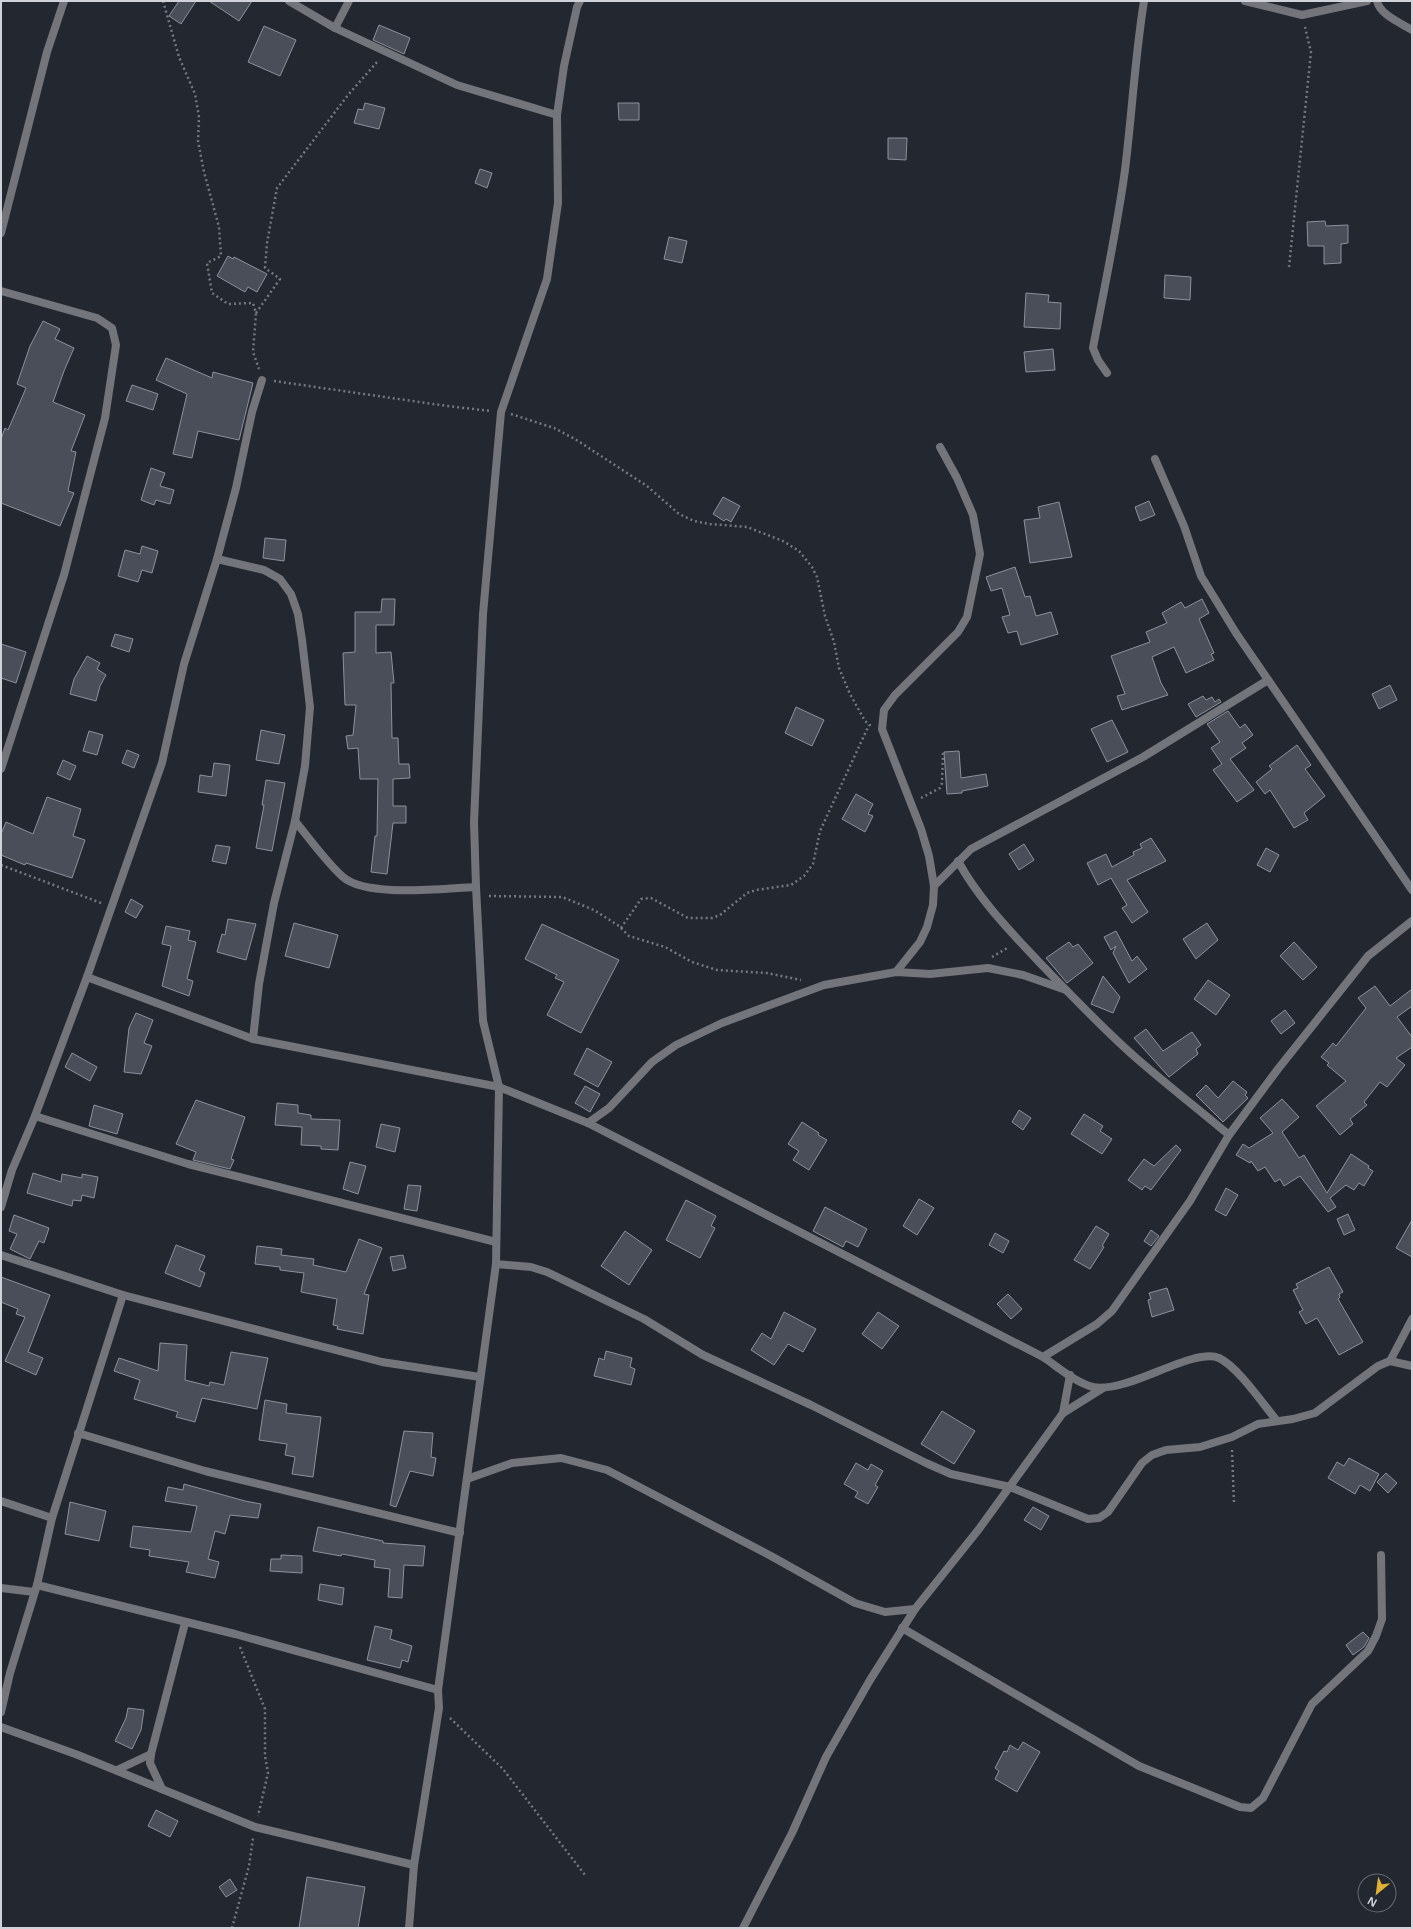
<svg xmlns="http://www.w3.org/2000/svg" width="1413" height="1929" viewBox="0 0 1413 1929" font-family="'Noto Sans',sans-serif">
	<style>
		.building { fill: #4a4e58; stroke: #8c919c }
		.lines { fill: none; stroke-linecap: round; stroke-linejoin: round }
		.path { stroke: #74787f; stroke-width: 2.5; stroke-dasharray: 2 3; stroke-linecap: butt }
		.minor { stroke: #73757a; stroke-width: 8 }
	</style>
	<rect width="100%" height="100%" fill="#232730"/>
	<g class="building">
		<path d="M179,1H196L181,24L169,16Z"/>
		<path d="M209,1H252L239,21Z"/>
		<path d="M379,25L410,38L404,54L373,40Z"/>
		<path d="M264,26L296,40L280,76L248,62Z"/>
		<path d="M365,103L385,108L379,129L354,123L358,109L363,110Z"/>
		<path d="M618,103H639V120H619Z"/>
		<path d="M888,138H907L906,160L888,159Z"/>
		<path d="M480,169L492,173L487,188L475,183Z"/>
		<path d="M1325,221L1326,226L1348,225V243L1341,244V263L1324,264V246H1308L1307,222Z"/>
		<path d="M669,237L687,241L682,263L664,259Z"/>
		<path d="M228,256L233,259L234,257L267,274L257,292L248,287L245,292L217,276Z"/>
		<path d="M1165,275L1191,277L1190,300L1164,298Z"/>
		<path d="M1026,293L1049,295L1048,302L1061,303L1060,329L1024,327Z"/>
		<path d="M43,321L60,329L55,339L74,348L64,371L53,402L85,415L71,451L76,452L68,491L74,493L60,526L1,503V439L5,428L8,430L26,388L17,384L30,346Z"/>
		<path d="M1053,349L1055,370L1026,372L1024,352Z"/>
		<path d="M166,358L212,378L213,372L253,383L239,440L198,431L192,458L173,454L187,394L156,380Z"/>
		<path d="M132,385L158,394L153,410L126,401Z"/>
		<path d="M151,468L165,473L160,486L174,490L170,504L156,500L154,505L141,500Z"/>
		<path d="M723,497L740,506L731,522L726,519L724,521L713,514Z"/>
		<path d="M1149,501L1155,515L1140,521L1135,507Z"/>
		<path d="M1059,502L1072,557L1030,563L1024,520L1040,518L1038,507Z"/>
		<path d="M265,538L286,540L284,561L263,558Z"/>
		<path d="M142,546L158,551L152,573L142,570L138,582L118,576L125,550L140,554Z"/>
		<path d="M1015,567L1025,597L1030,596L1036,616L1051,612L1058,634L1021,645L1017,631L1008,633L1002,617L1010,615L1002,588L991,591L986,577Z"/>
		<path d="M382,599H395L394,625H376V653L391,652L394,683H391L392,738H398L399,764H409L410,778L393,779V806H406V823H393L387,874L371,872L375,836H377L378,779H360L358,748L348,749L346,736L353,735L356,705H345L343,653L355,652V612H381Z"/>
		<path d="M1202,599L1209,613L1199,619L1214,653L1211,654L1214,660L1186,673L1174,647L1152,657L1161,683L1168,695L1122,710L1117,696L1125,694L1111,656L1150,642L1146,632L1167,623L1162,613L1181,602L1185,608Z"/>
		<path d="M115,634L133,639L129,652L111,646Z"/>
		<path d="M1,644L26,652L16,683L1,678Z"/>
		<path d="M87,656L100,663L97,669L106,675L100,686L96,701L70,694L74,679Z"/>
		<path d="M1390,685L1397,700L1379,709L1372,694Z"/>
		<path d="M1203,696L1206,700L1212,697L1215,702L1219,699L1221,702L1196,717L1188,704Z"/>
		<path d="M796,707L824,720L812,746L785,733Z"/>
		<path d="M1228,711L1240,728L1245,724L1253,735L1242,743L1246,748L1230,759L1254,790L1237,802L1213,770L1222,764L1211,748L1220,742L1207,724Z"/>
		<path d="M1112,720L1128,752L1107,762L1091,729Z"/>
		<path d="M261,730L285,735L279,764L256,760Z"/>
		<path d="M89,731L103,735L97,755L83,751Z"/>
		<path d="M1297,745L1311,765L1305,769L1325,796L1304,813L1308,820L1294,828L1270,790L1265,794L1256,782L1272,769L1269,766Z"/>
		<path d="M127,750L139,755L134,768L122,763Z"/>
		<path d="M959,751L961,778L986,774L988,786L962,791V793L947,794L944,752Z"/>
		<path d="M63,760L76,766L70,780L57,774Z"/>
		<path d="M214,763L230,765L226,796L198,792L200,775L212,777Z"/>
		<path d="M266,780L285,783L272,851L256,848L264,805H262Z"/>
		<path d="M856,794L873,804L868,814L873,816L865,832L842,819Z"/>
		<path d="M47,797L81,809L73,836L85,840L72,878L26,863L25,865L1,855V834L6,822L33,834Z"/>
		<path d="M1151,838L1166,861L1127,880L1148,912L1132,923L1122,908L1127,905L1111,878L1098,885L1087,863L1106,854L1112,867L1134,855L1133,852L1142,848L1140,844Z"/>
		<path d="M1024,844L1034,860L1019,870L1009,854Z"/>
		<path d="M216,845L230,847L226,864L212,861Z"/>
		<path d="M1266,848L1279,855L1270,872L1257,865Z"/>
		<path d="M131,899L143,906L136,918L125,912Z"/>
		<path d="M228,919L256,924L246,960L217,952L222,934L225,935Z"/>
		<path d="M294,923L338,935L329,968L285,956Z"/>
		<path d="M1207,923L1218,940L1196,959L1183,939Z"/>
		<path d="M542,924L619,960L581,1033L547,1015L564,982L555,978L557,975L525,959Z"/>
		<path d="M166,926L190,931L188,940L196,942L187,979L193,981L189,996L162,986L171,946L162,944Z"/>
		<path d="M1116,931L1132,961L1137,956L1147,969L1129,983L1113,953L1116,946L1111,950L1104,937Z"/>
		<path d="M1069,942L1073,947L1078,944L1093,963L1067,983L1046,958Z"/>
		<path d="M1294,942L1317,967L1303,980L1280,956Z"/>
		<path d="M1103,976L1120,997L1113,1013L1091,1004Z"/>
		<path d="M1208,980L1230,995L1216,1015L1194,999Z"/>
		<path d="M1375,986L1390,1006L1412,989V1006L1397,1017L1412,1037V1047L1396,1058L1405,1065L1387,1087L1380,1082L1364,1102L1367,1105L1350,1119L1353,1124L1340,1135L1316,1106L1346,1081L1327,1065L1329,1063L1321,1057L1333,1043L1336,1046L1366,1008L1358,998Z"/>
		<path d="M1285,1010L1295,1023L1281,1034L1271,1021Z"/>
		<path d="M136,1013L153,1020L144,1043L152,1046L141,1074L124,1072L129,1028Z"/>
		<path d="M1146,1029L1163,1051L1192,1032L1201,1045L1196,1049L1198,1054L1169,1077L1134,1038Z"/>
		<path d="M587,1048L612,1062L598,1087L574,1074Z"/>
		<path d="M72,1053L97,1067L90,1081L65,1067Z"/>
		<path d="M1233,1081L1247,1092L1245,1095L1248,1098L1223,1122L1196,1095L1206,1085L1218,1098Z"/>
		<path d="M585,1086L600,1094L590,1112L575,1103Z"/>
		<path d="M1282,1099L1299,1117L1282,1132L1299,1158L1304,1155L1327,1193L1351,1154L1369,1166L1368,1168L1373,1171L1364,1186L1359,1183L1354,1190L1346,1185L1330,1198L1336,1207L1328,1212L1300,1176L1284,1186L1280,1179L1275,1182L1265,1167L1258,1171L1251,1161L1250,1163L1236,1155L1243,1144L1249,1148L1273,1133L1260,1118Z"/>
		<path d="M196,1100L245,1117L231,1159L234,1160L230,1169L193,1160L196,1152L176,1144Z"/>
		<path d="M277,1103L298,1105V1113L311,1115V1119L340,1120L338,1150L321,1149V1146L301,1145L302,1127L275,1125Z"/>
		<path d="M94,1105L123,1114L117,1134L89,1126Z"/>
		<path d="M1019,1110L1031,1118L1023,1130L1012,1122Z"/>
		<path d="M1084,1114L1103,1126L1100,1131L1112,1139L1102,1154L1071,1134Z"/>
		<path d="M802,1122L819,1133L818,1135L827,1140L809,1170L793,1160L799,1151L788,1144Z"/>
		<path d="M381,1124L400,1128L395,1152L376,1147Z"/>
		<path d="M1176,1145L1181,1150L1151,1190L1145,1186L1142,1190L1128,1180L1144,1159L1154,1166Z"/>
		<path d="M350,1162L366,1166L358,1194L343,1189Z"/>
		<path d="M33,1173L61,1182L62,1174L82,1178V1174L98,1177L94,1198L82,1195L81,1201L73,1200L72,1206L27,1193Z"/>
		<path d="M408,1185L421,1186L417,1211L404,1209Z"/>
		<path d="M1226,1188L1238,1195L1226,1216L1215,1210Z"/>
		<path d="M919,1199L934,1208L917,1235L903,1226Z"/>
		<path d="M686,1200L716,1216L711,1226L715,1228L700,1258L666,1240Z"/>
		<path d="M825,1207L867,1229L858,1247L846,1241L843,1247L813,1231Z"/>
		<path d="M1348,1214L1355,1230L1344,1235L1337,1219Z"/>
		<path d="M14,1215L49,1228L44,1243L39,1241L30,1259L10,1249L17,1234L9,1231Z"/>
		<path d="M1412,1220V1257L1396,1248Z"/>
		<path d="M1096,1226L1109,1234L1102,1246L1104,1247L1090,1269L1074,1260Z"/>
		<path d="M1151,1230L1159,1236L1151,1246L1144,1241Z"/>
		<path d="M625,1231L652,1250L629,1285L601,1266Z"/>
		<path d="M995,1233L1009,1241L1003,1253L989,1245Z"/>
		<path d="M359,1239L382,1248L364,1294L369,1295L363,1334L337,1329L338,1326L333,1325L337,1299L301,1292L304,1273L280,1270V1267L255,1264L257,1246L282,1249L281,1255L314,1259L313,1265L346,1272Z"/>
		<path d="M176,1245L205,1256L199,1270L205,1273L200,1287L165,1273Z"/>
		<path d="M403,1255L406,1268L393,1271L390,1257Z"/>
		<path d="M1329,1267L1343,1292L1339,1294L1340,1297L1338,1299L1363,1342L1339,1355L1317,1318L1306,1324L1299,1312L1303,1310L1293,1290L1298,1288L1296,1284Z"/>
		<path d="M1,1277L50,1295L28,1352L43,1358L36,1375L5,1361L25,1317L16,1314L18,1309L1,1302Z"/>
		<path d="M1167,1288L1174,1310L1152,1317L1148,1300L1151,1299L1149,1293Z"/>
		<path d="M1008,1294L1022,1309L1011,1319L997,1304Z"/>
		<path d="M784,1312L816,1329L803,1352L788,1344L774,1365L751,1350L762,1333L771,1339Z"/>
		<path d="M878,1312L899,1326L882,1349L862,1334Z"/>
		<path d="M160,1343L187,1345L185,1380L209,1386L210,1382L224,1385L231,1352L268,1358L257,1409L202,1398L195,1422L176,1417L178,1412L134,1399L140,1380L114,1371L119,1358L158,1371Z"/>
		<path d="M606,1351L632,1358L630,1367L635,1369L631,1385L594,1376L599,1358L604,1360Z"/>
		<path d="M265,1400L287,1404L286,1413L321,1417L313,1477L292,1474L295,1457L285,1455L287,1444L259,1440Z"/>
		<path d="M942,1411L975,1431L954,1464L921,1444Z"/>
		<path d="M404,1431L433,1433L431,1457L436,1458L433,1476L410,1471L396,1507L390,1505Z"/>
		<path d="M1349,1458L1379,1474L1370,1491L1360,1485L1355,1494L1328,1478L1337,1462L1344,1466Z"/>
		<path d="M856,1463L868,1470L871,1464L883,1471L875,1485L878,1487L868,1504L855,1497L858,1492L844,1484Z"/>
		<path d="M1386,1473L1397,1483L1388,1493L1377,1482Z"/>
		<path d="M184,1484L245,1501L261,1504L258,1518L230,1515L225,1534L215,1531L208,1559L219,1562L215,1578L186,1572L189,1562L149,1556L150,1550L130,1547L133,1526L191,1532L197,1506L165,1501L168,1487L183,1490Z"/>
		<path d="M70,1502L106,1511L99,1541L65,1534Z"/>
		<path d="M1033,1507L1049,1516L1041,1530L1024,1520Z"/>
		<path d="M318,1527L383,1541V1543L425,1546L423,1566L404,1565L402,1598L388,1597L390,1569L374,1567L375,1560L342,1554L341,1556L313,1551Z"/>
		<path d="M281,1555L302,1556V1573L270,1571L271,1559H281Z"/>
		<path d="M320,1584L344,1588L342,1605L318,1600Z"/>
		<path d="M375,1626L392,1630L390,1639L412,1646L408,1662L402,1660L400,1668L367,1660Z"/>
		<path d="M1363,1632L1369,1638L1364,1647L1353,1655L1346,1645Z"/>
		<path d="M128,1708L144,1710L141,1730L132,1749L115,1741L126,1718Z"/>
		<path d="M1023,1742L1040,1752L1017,1792L995,1779L999,1771L995,1768L1004,1751L1007,1752L1010,1745L1018,1750Z"/>
		<path d="M156,1810L178,1821L170,1837L148,1826Z"/>
		<path d="M307,1877L365,1887L358,1928H299Z"/>
		<path d="M230,1879L237,1890L226,1897L219,1887Z"/>
	</g>
	<g class="lines">
		<g class="path">
			<path d="M163,1L179,57L195,94L199,117L198,141L204,172L219,227L221,256L207,263L212,293L228,304L253,303L256,313L253,352L259,369"/>
			<path d="M1289,267L1311,52L1305,27"/>
			<path d="M256,313L280,279L265,268L267,243L277,188L348,95L378,61"/>
			<path d="M274,381L447,406L491,411"/>
			<path d="M511,414L554,428L575,439L647,486L679,514L694,521L710,524L747,527L783,541L799,551L812,567L817,577L825,616L834,642L839,668L850,694L865,721L871,726"/>
			<path d="M921,798L940,788L942,783L943,750"/>
			<path d="M1,865L101,903"/>
			<path d="M489,896L562,897L594,910L619,926L629,936L665,947L692,962L717,970L767,973L801,980"/>
			<path d="M621,928L641,899L651,898L688,918H712L720,915L747,893L756,890L791,885L804,876L813,864L820,831L869,725"/>
			<path d="M992,957L1009,947"/>
			<path d="M1232,1450L1234,1503"/>
			<path d="M240,1647L265,1709V1756L268,1773L258,1816"/>
			<path d="M450,1718L503,1769L585,1875"/>
			<path d="M232,1928L249,1866L253,1838"/>
		</g>
		<g class="minor">
			<path d="M289,1L335,28L457,85L557,115"/>
			<path d="M1245,1L1302,15L1367,1"/>
			<path d="M1377,1C1380,15 1401,23 1412,30"/>
			<path d="M335,28L349,1"/>
			<path d="M1,233L47,52L64,1"/>
			<path d="M1,291L97,318L112,328L116,345L105,418L64,575L1,769"/>
			<path d="M1107,373L1098,360L1093,348C1104,289 1117,229 1125,170C1132,113 1135,57 1144,1"/>
			<path d="M1155,459L1184,526L1201,576L1236,633L1412,890"/>
			<path d="M217,559L264,570L280,579L291,594L298,614L302,640L310,707L305,766L295,821L274,903L259,984L253,1039"/>
			<path d="M295,821C309,838 327,863 343,877C367,898 444,888 476,887"/>
			<path d="M958,861C978,898 1009,930 1038,961C1069,993 1101,1027 1135,1057C1166,1084 1198,1109 1229,1135"/>
			<path d="M934,886L971,849L1143,757L1268,680"/>
			<path d="M896,972L920,942L927,927L933,905L934,886L929,856L921,829L882,729L884,710L895,695L958,632L967,617L980,554L973,515L957,478L940,447"/>
			<path d="M87,977L253,1039L499,1087L588,1123L1043,1357C1058,1367 1076,1383 1093,1387C1127,1394 1192,1347 1219,1358C1237,1366 1263,1404 1277,1421"/>
			<path d="M35,1116L188,1164L496,1242"/>
			<path d="M588,1123L609,1108L652,1062L676,1045L722,1023L824,985L896,972L930,974L988,968L1023,975L1066,990"/>
			<path d="M1,1207L12,1170L35,1116L87,977L162,763L184,664L217,559L236,488L252,412L262,380"/>
			<path d="M1,1255L123,1295L382,1362L480,1377"/>
			<path d="M496,1264L531,1267L547,1272L644,1319L703,1355L811,1405L926,1463L951,1474L1010,1487L1088,1519L1099,1518L1108,1512L1142,1463L1152,1455L1166,1450L1200,1447L1232,1437L1258,1424L1293,1419L1315,1413L1378,1366L1390,1361L1412,1366"/>
			<path d="M1043,1357L1097,1324L1112,1311L1190,1201L1229,1135L1278,1069L1368,956L1412,921"/>
			<path d="M1390,1361L1412,1319"/>
			<path d="M1063,1413L1070,1375"/>
			<path d="M78,1433L205,1471L460,1533"/>
			<path d="M467,1479L512,1463L561,1458L607,1470L771,1556L855,1603L885,1612L915,1609"/>
			<path d="M1,1501L52,1518"/>
			<path d="M37,1585L235,1634L438,1690"/>
			<path d="M1,1588L34,1592"/>
			<path d="M902,1628L1139,1766L1240,1807L1251,1808L1263,1798L1312,1704L1368,1651L1376,1636L1382,1619L1381,1555"/>
			<path d="M1,1712L10,1673L37,1585L52,1518L123,1295"/>
			<path d="M1,1727L78,1755L255,1827L414,1865"/>
			<path d="M117,1770L151,1754"/>
			<path d="M162,1789L150,1763L151,1754L185,1623"/>
			<path d="M409,1928L414,1865L439,1708L438,1690L496,1264L499,1087L483,1021L476,887L474,822L483,614L501,412L547,279L558,203L557,115L564,66L577,7L580,1"/>
			<path d="M743,1928L792,1833L826,1757L870,1680L915,1609L979,1529L1063,1413L1103,1388"/>
		</g>
	</g>
	<rect width="1413" height="1929" fill="none" stroke="#cfd2d8" stroke-width="4"/>
	<g transform="translate(1377 1893) rotate(209)"><circle r="19" fill="#232730" stroke="#686b73"/>
	<path d="M0-3L7 15L0 10L-7 15Z" fill="#dfb033"/>
	<text y="-6" font-size="11" font-weight="bold" text-anchor="middle" fill="#cfd2d8">N</text>
	</g>
</svg>
